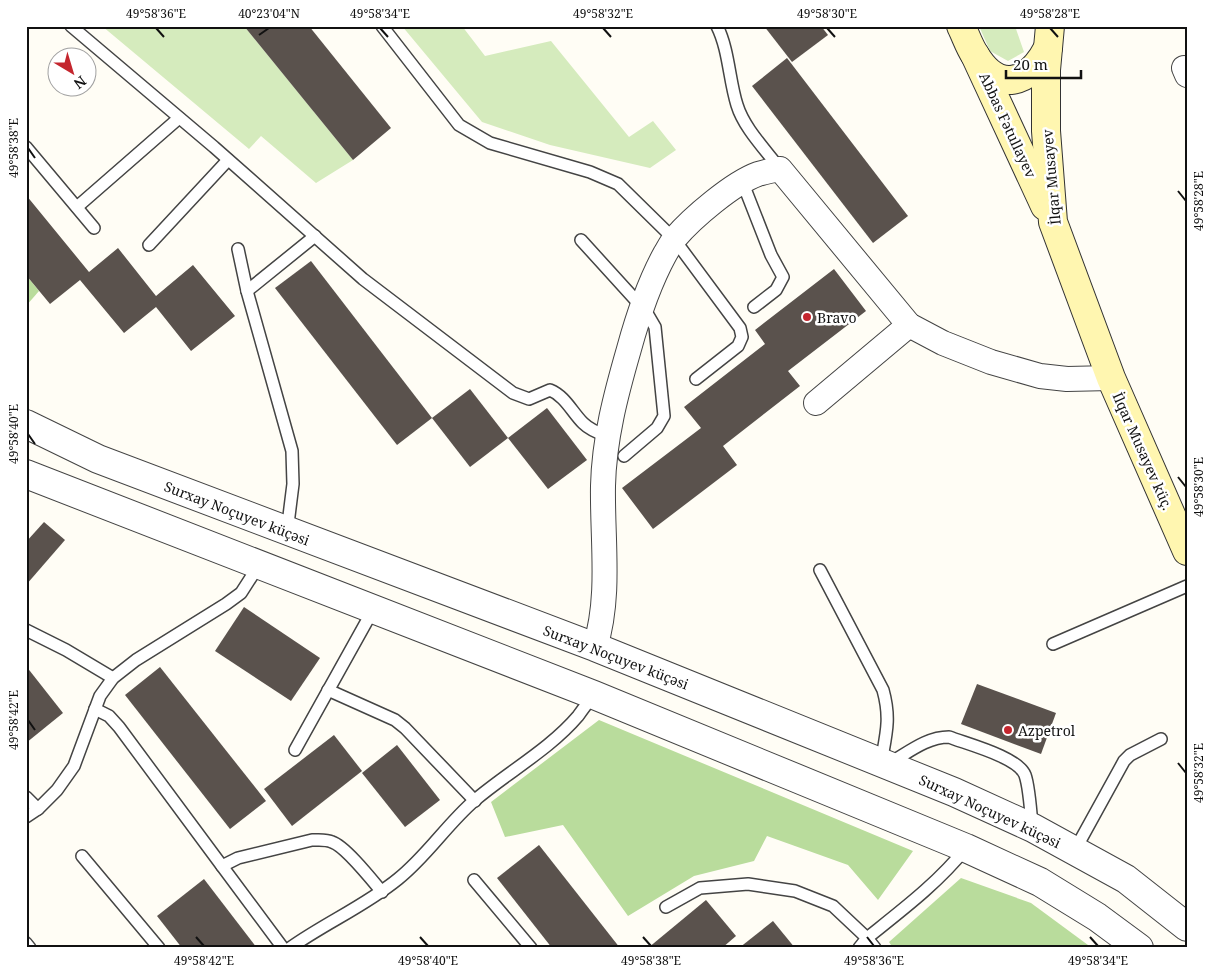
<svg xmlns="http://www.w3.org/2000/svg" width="1213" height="974" viewBox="0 0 1213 974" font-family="'Noto Serif',serif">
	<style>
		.green { fill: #d5ebbd }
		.forest { fill: #b9dc9c }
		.building { fill: #5a524d }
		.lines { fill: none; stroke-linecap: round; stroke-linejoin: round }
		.service-casing { stroke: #444; stroke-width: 14 }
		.minor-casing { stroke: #444; stroke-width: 26 }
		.tertiary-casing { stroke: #444; stroke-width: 30 }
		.secondary-casing { stroke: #333; stroke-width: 30 }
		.service { stroke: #fff; stroke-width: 11 }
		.minor { stroke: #fff; stroke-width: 24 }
		.tertiary { stroke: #fff; stroke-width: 28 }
		.secondary { stroke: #fff6b0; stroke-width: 28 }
		.ticks { fill: none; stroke: #111; stroke-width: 2 }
		.poi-dot { fill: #c4262e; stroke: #fff; stroke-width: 2 }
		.labels { text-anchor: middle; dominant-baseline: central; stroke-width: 5; stroke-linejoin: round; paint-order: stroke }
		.street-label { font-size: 14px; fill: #111; stroke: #fff }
		.poi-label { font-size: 14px; fill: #111; stroke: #fff; text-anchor: start }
		.neatline { fill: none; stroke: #111; stroke-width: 2 }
		.ticks-label { font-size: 12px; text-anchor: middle; fill: #111 }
	</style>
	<rect width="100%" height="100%" fill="#fffdf5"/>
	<g class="green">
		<path d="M102,26H244L353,160L316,183L261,136L249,149Z"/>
		<path d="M402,26H462L485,56L551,41L629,137L653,121L676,150L650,168L550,145L482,122Z"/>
		<path d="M979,26H1015L1024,52L1008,61L990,51Z"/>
	</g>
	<g class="forest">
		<path d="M26,275L39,291L26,306Z"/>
		<path d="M599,720L913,851L878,900L848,865L767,836L754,861L694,876L628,916L563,825L505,837L491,802Z"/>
		<path d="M961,878L1031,903L1088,945L1085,948H893L889,942Z"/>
	</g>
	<g class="building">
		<path d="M244,26H309L391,128L353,160Z"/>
		<path d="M764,26H821L828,35L792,62Z"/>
		<path d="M787,58L908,216L873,243L752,86Z"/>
		<path d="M26,195L89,272L118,248L156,296L193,265L235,316L191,351L156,307L124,333L80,280L50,304L26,275Z"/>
		<path d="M311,261L432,418L397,445L275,288Z"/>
		<path d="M834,269L866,311L788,371L800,386L723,446L737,465L653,529L622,488L701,428L684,407L765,344L755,330Z"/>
		<path d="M470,389L508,438L470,467L432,418Z"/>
		<path d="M547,408L587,460L548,489L508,438Z"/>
		<path d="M44,522L65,540L26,585V542Z"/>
		<path d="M244,607L320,658L291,701L215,651Z"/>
		<path d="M26,666L63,713L26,743Z"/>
		<path d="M160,667L266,801L230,829L125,695Z"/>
		<path d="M977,684L1056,713L1041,754L961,724Z"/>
		<path d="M334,735L362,771L292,826L264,789Z"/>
		<path d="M397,745L440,800L405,827L362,773Z"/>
		<path d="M539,845L620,948H552L497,878Z"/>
		<path d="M204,879L257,948H182L157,916Z"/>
		<path d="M706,900L736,936L722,948H648Z"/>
		<path d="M773,921L795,948H739Z"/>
	</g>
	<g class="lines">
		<defs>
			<g id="service">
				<path d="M71,26L214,147L363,279L513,393L529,399L550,390C565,396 572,412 583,423C590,430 598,433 607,436"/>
				<path d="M382,26L459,125L490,143L590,172L618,184L674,239L740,328L742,337L738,346L696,379"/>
				<path d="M717,26C729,50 729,80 737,105C744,128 765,149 780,169"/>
				<path d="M26,147L94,228"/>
				<path d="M742,181L771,255L783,277L776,290L754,307"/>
				<path d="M77,207L179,118"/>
				<path d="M581,240L641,306L648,315L655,327L664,416L657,428L624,456"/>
				<path d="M149,245L228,160"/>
				<path d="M238,249L247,291L292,451L293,484L287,532"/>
				<path d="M247,291L315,236"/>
				<path d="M820,570L883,690C891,719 886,734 881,763"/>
				<path d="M26,630L66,650L113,678"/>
				<path d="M1053,644L1187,586"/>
				<path d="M328,690L395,720L405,728L475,801"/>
				<path d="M95,709L109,716L119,727L222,866L238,858L312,840C319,840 326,839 332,842C345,846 372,880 382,892"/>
				<path d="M295,750L373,610"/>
				<path d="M890,763C909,752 927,737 949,737C967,744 1018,757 1025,775C1029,786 1031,813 1032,826"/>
				<path d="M26,797L38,809L57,790L74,766L100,696L113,678L136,660L226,604L241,593L259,565"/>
				<path d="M26,817L38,809"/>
				<path d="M1075,850L1124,761L1130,755L1161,739"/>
				<path d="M82,856L159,948"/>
				<path d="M222,866L283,948"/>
				<path d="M474,880L531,948"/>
				<path d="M666,907L700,888L748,884L795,891L833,906L867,938L875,948"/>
				<path d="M26,943L30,948"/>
				<path d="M290,948C325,923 365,906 398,879C427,856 447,824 475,800C508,772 550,749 578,716C583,709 588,702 594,695"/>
				<path d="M859,948L867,938C902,910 938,883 966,848"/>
			</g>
			<g id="minor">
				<path d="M1184,68L1187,75"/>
				<path d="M816,403L909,325"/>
				<path d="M595,647C611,596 602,539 603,486C604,439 616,394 629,349C638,316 648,285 665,254C668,249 671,243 675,238C692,218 733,183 758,174C765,172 773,170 780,169L909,325L943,343L991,362L1040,376L1067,379L1111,378"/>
			</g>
			<g id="tertiary">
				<path d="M26,424L98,459L595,647L954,792L1033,828L1126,879L1187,927"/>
				<path d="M26,474L594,695L966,848L1040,882L1097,917L1139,948"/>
			</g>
			<g id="secondary">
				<path d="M961,26C966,36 969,46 975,55C999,94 1029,84 1048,48"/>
				<path d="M1050,26L1046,70V131L1053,222L1111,378L1187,551"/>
				<path d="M975,55L1045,206"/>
			</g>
		</defs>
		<use href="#service" class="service-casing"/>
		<use href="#minor" class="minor-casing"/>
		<use href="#tertiary" class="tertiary-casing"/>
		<use href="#secondary" class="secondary-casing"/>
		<use href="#service" class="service"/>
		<use href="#minor" class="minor"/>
		<use href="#tertiary" class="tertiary"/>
		<use href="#secondary" class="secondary"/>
	</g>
	<path class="ticks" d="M156,28L164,37M380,28L388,37M603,28L611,37M827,28L835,37M1050,28L1058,37M259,35L269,28M28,148L35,158M1178,191L1186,201M28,434L35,444M1178,477L1186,487M28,720L35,730M1178,763L1186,773M196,937L204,946M420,937L428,946M643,937L651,946M867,937L874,946M1090,937L1098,946"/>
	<g class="poi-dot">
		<circle cx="807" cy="317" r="5"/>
		<circle cx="1008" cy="730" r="5"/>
	</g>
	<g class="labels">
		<g class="street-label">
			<text transform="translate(1008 125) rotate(65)">Abbas Fətullayev</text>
			<text transform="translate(1051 177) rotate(-95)">İlqar Musayev</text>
			<text transform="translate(1143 451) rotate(66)">İlqar Musayev küç.</text>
			<text transform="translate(237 513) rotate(21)">Surxay Noçuyev küçəsi</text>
			<text transform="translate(616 657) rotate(21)">Surxay Noçuyev küçəsi</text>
			<text transform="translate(990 811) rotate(25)">Surxay Noçuyev küçəsi</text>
		</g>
		<g class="poi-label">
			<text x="817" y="317">Bravo</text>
			<text x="1018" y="730">Azpetrol</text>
		</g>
	</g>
	<rect width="1213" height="974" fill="none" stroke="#ffffff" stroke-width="55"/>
	<g transform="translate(72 72) rotate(142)"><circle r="24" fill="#ffffff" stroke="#a0a0a0"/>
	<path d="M0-4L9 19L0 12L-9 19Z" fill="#c4262e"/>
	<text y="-8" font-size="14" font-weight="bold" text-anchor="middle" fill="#111111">N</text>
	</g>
	<path d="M1006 70v8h75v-8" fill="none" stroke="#111111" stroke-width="2.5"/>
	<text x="1013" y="70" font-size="15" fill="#111111" stroke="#ffffff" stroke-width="4" paint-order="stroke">20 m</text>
	<rect x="28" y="28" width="1158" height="918" class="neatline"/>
	<g class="ticks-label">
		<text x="156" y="18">49°58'36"E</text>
		<text x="269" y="18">40°23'04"N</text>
		<text x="380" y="18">49°58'34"E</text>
		<text x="603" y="18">49°58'32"E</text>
		<text x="827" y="18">49°58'30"E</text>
		<text x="1050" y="18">49°58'28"E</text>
		<text transform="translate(14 148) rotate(-90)" y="4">49°58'38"E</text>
		<text transform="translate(1199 201) rotate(-90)" y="4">49°58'28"E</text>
		<text transform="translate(14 434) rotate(-90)" y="4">49°58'40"E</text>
		<text transform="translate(1199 487) rotate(-90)" y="4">49°58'30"E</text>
		<text transform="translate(14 720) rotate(-90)" y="4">49°58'42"E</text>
		<text transform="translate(1199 773) rotate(-90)" y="4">49°58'32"E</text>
		<text x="204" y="965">49°58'42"E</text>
		<text x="428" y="965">49°58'40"E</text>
		<text x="651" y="965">49°58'38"E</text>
		<text x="874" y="965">49°58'36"E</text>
		<text x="1098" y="965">49°58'34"E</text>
	</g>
</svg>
